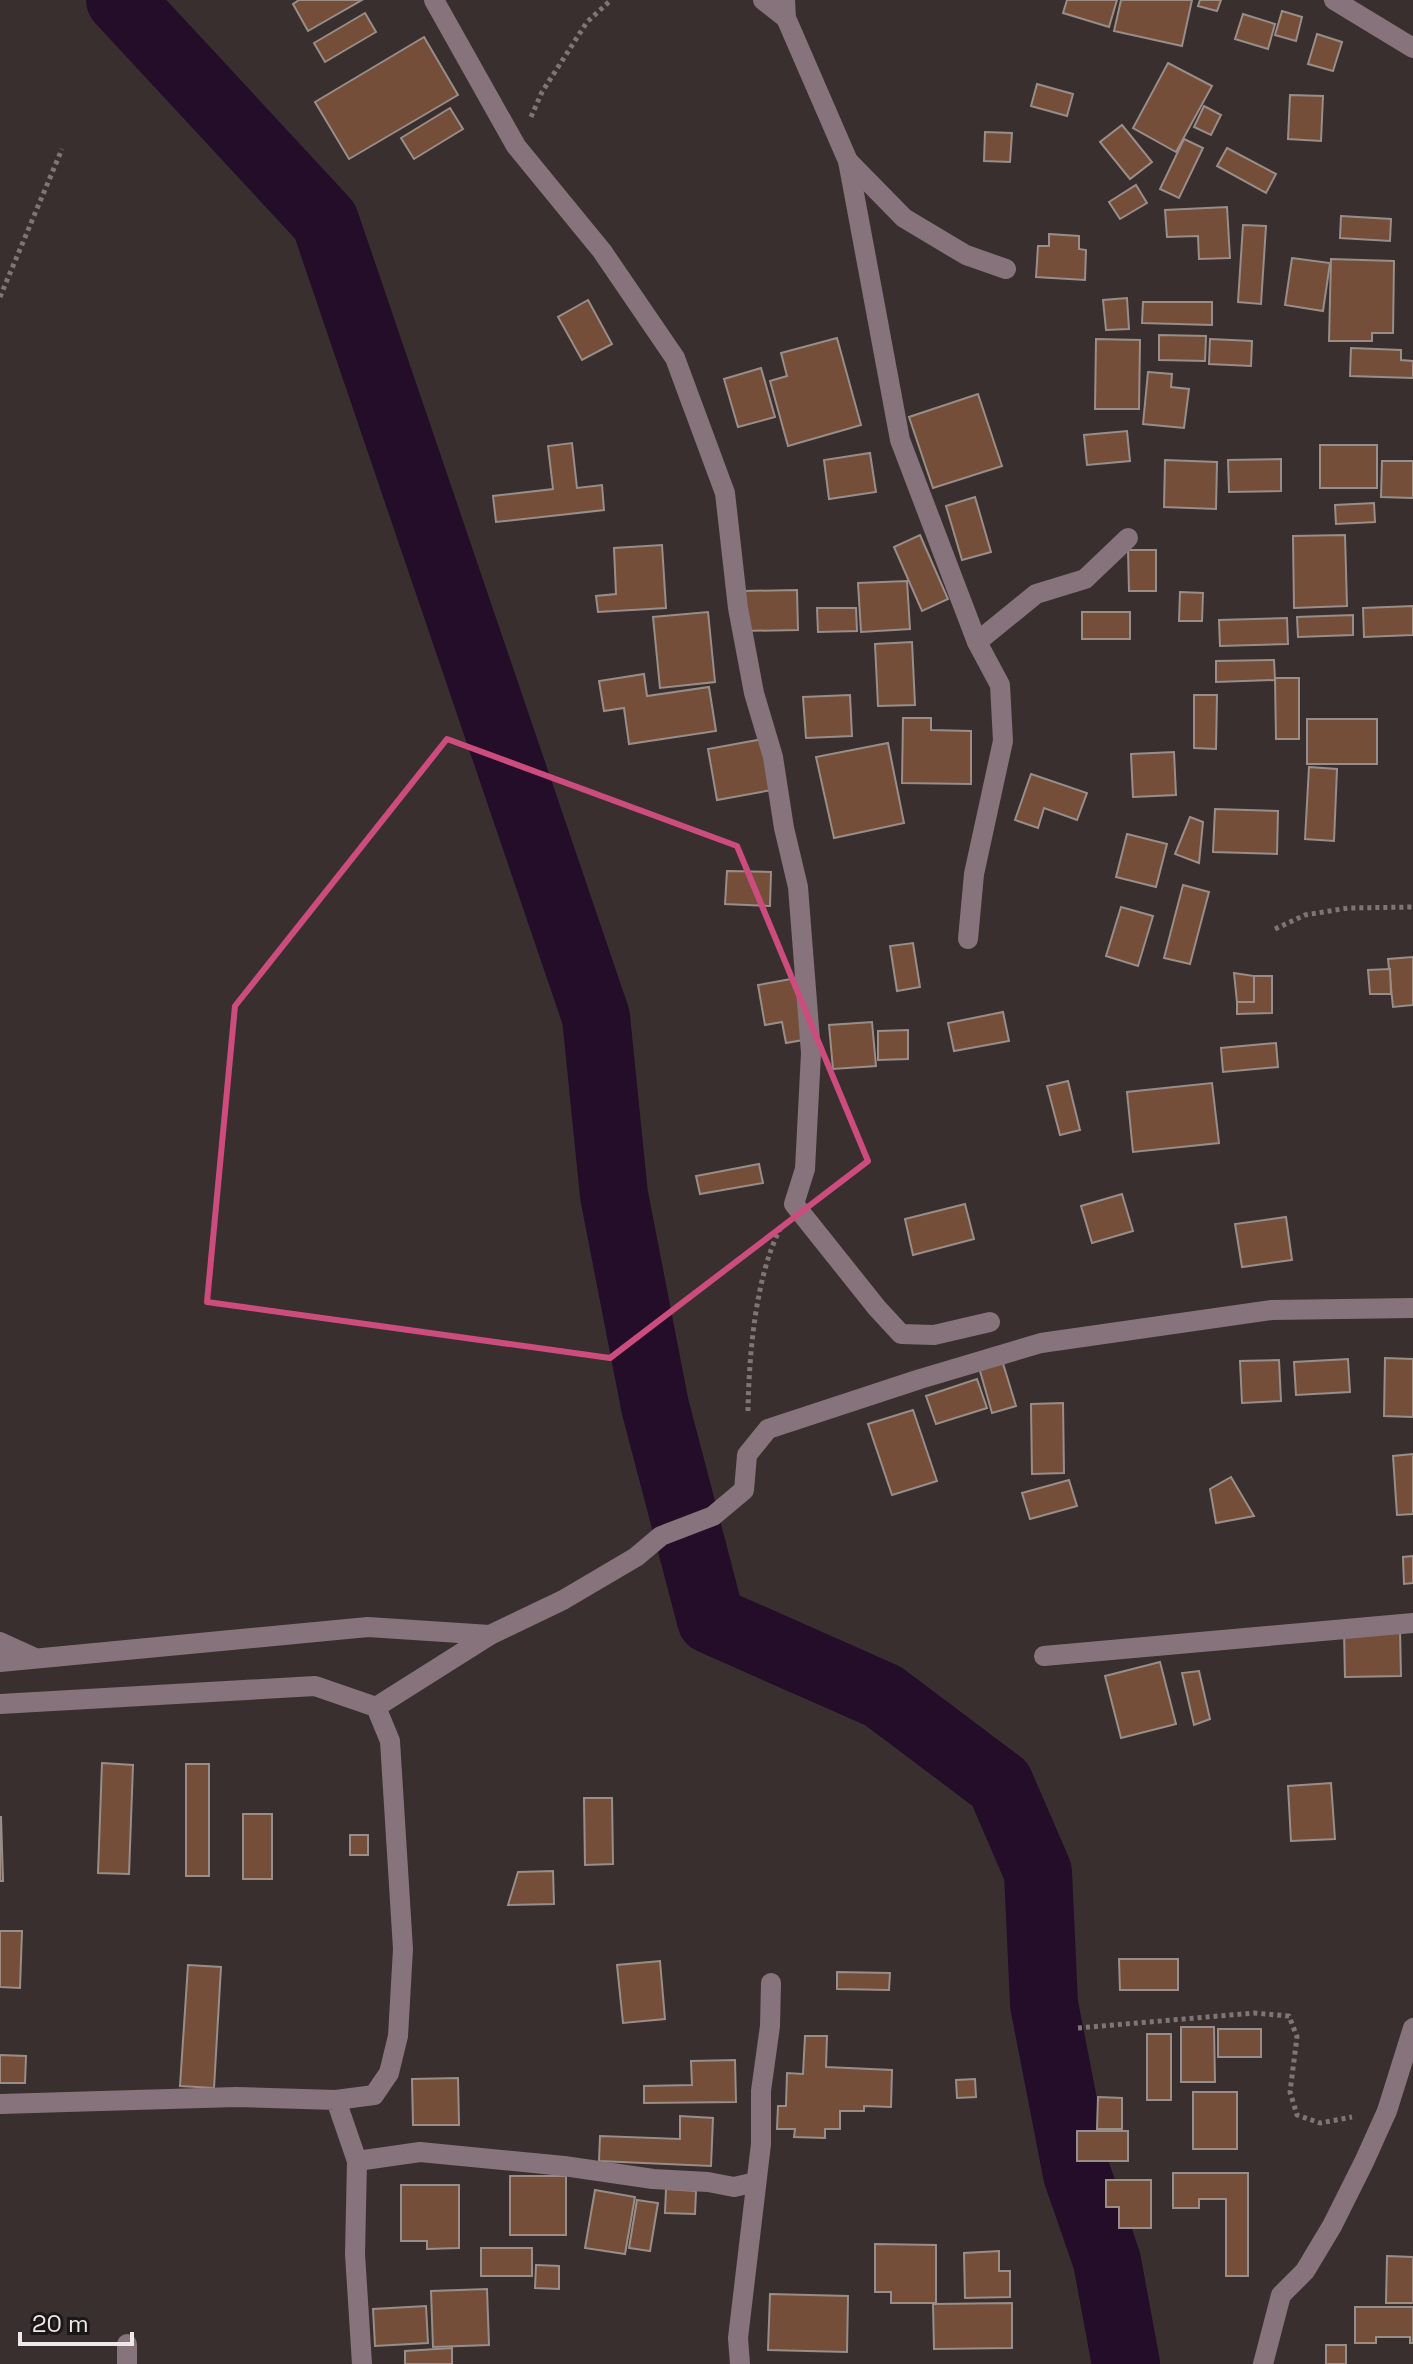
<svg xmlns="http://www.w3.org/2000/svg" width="1413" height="2364" viewBox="0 0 1413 2364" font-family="'Space Grotesk',sans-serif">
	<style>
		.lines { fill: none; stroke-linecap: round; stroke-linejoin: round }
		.river { stroke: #240d29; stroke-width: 68 }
		.building { fill: #744e38; stroke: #988d88; stroke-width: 2 }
		.path { stroke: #7e7575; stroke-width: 5; stroke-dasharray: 4 4; stroke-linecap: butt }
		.minor { stroke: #87737c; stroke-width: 20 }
		.marked { fill: none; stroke: #cd4c7e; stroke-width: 6; stroke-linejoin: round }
	</style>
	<rect width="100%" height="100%" fill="#3a2f2f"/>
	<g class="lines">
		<path class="river" d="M120,0L325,221L596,1017L614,1195L655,1406L711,1620L883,1696L1000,1784L1038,1872L1044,2004L1077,2174L1107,2261L1126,2364"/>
	</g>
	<g class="building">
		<path d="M299,0H362L308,31L293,4Z"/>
		<path d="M1067,0H1117L1109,27L1063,13Z"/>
		<path d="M1121,0H1192L1182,46L1114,31Z"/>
		<path d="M1200,0H1221L1217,11L1198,6Z"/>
		<path d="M1282,11L1302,17L1296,41L1275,35Z"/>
		<path d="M365,13L376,32L325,62L314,43Z"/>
		<path d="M1243,14L1275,24L1268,49L1235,39Z"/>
		<path d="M1317,34L1342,42L1333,71L1308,64Z"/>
		<path d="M424,37L458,95L349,159L315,102Z"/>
		<path d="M1168,63L1212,86L1176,152L1133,128Z"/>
		<path d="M1037,84L1073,94L1067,116L1031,106Z"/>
		<path d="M1290,95L1323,96L1321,141L1288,139Z"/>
		<path d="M1204,106L1221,115L1211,135L1194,127Z"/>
		<path d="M450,108L463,129L414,159L401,138Z"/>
		<path d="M1122,125L1152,162L1130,179L1100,142Z"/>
		<path d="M985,132L1012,133L1010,162L984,161Z"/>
		<path d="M1184,139L1203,148L1179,198L1160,189Z"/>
		<path d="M1227,148L1276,174L1266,193L1217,166Z"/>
		<path d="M1136,185L1147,203L1120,219L1109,202Z"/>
		<path d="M1227,207L1230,258L1199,259L1198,236L1167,237L1165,210Z"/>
		<path d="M1341,216L1391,219L1390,241L1340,238Z"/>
		<path d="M1243,225L1266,226L1261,304L1238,302Z"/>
		<path d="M1049,234L1079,236V249L1086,250L1085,280L1036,277L1038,246H1049Z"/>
		<path d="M1292,258L1330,263L1323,311L1285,305Z"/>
		<path d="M1331,259L1394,261L1393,333H1372V341H1329Z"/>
		<path d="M1127,298L1129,329L1106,330L1103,300Z"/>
		<path d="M588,300L612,344L582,360L558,317Z"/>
		<path d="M1143,302H1212V325L1142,323Z"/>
		<path d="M1159,335L1206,336L1205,361L1159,360Z"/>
		<path d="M837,338L861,425L788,446L770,381L787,376L781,353Z"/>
		<path d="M1096,339L1140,340L1139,409H1095Z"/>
		<path d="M1210,339L1252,341L1251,366L1209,364Z"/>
		<path d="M1351,348L1401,350V360L1413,361V378L1350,376Z"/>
		<path d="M761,368L775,417L738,427L724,379Z"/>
		<path d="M1148,372L1172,374L1171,387L1189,389L1184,428L1143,424Z"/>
		<path d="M978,394L1002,466L933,488L909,417Z"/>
		<path d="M1127,431L1130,461L1087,465L1084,435Z"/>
		<path d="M572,443L577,488L602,485L604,510L496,522L493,496L553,489L548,446Z"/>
		<rect x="1320" y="445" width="57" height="43"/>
		<path d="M870,453L876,492L829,499L824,460Z"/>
		<path d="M1281,459V491L1229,492L1228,460Z"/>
		<path d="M1165,460L1217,462L1216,509L1164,507Z"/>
		<path d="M1382,461H1413V498L1381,497Z"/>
		<path d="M975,497L991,552L962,560L946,506Z"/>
		<path d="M1374,503L1375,522L1336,524L1335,505Z"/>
		<path d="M920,535L948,599L922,611L894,547Z"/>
		<path d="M1345,535L1347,606L1294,608L1293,536Z"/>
		<path d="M662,545L666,608L598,612L596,596L616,594L614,548Z"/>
		<path d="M1128,550H1156V591H1129Z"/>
		<path d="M907,581L910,629L861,632L858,583Z"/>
		<path d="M797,590L798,630L743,631L742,591Z"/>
		<path d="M1180,592L1203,593L1202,621H1179Z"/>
		<path d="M1413,606V635L1364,637L1363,608Z"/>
		<path d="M817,608H856L857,631L818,632Z"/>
		<path d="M708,612L715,682L660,688L653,617Z"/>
		<rect x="1082" y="612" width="48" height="27"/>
		<path d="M1353,615V635L1298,637L1297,617Z"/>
		<path d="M1287,618L1288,644L1220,646L1219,620Z"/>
		<path d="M912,642L915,705L878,706L875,644Z"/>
		<path d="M1274,660L1275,680L1216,682V661Z"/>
		<path d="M644,674L647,696L709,687L716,731L629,744L624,708L604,711L599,681Z"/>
		<path d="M1275,678H1299V739H1276Z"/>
		<path d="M850,695L852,736L806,738L803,697Z"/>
		<path d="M1194,695H1217L1216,749L1194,748Z"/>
		<path d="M903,718H931V730L971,731V784L902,783Z"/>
		<rect x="1307" y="719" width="70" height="45"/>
		<path d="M763,739L772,790L717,800L708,749Z"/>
		<path d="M888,743L904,823L834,838L816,757Z"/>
		<path d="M1174,752L1176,795L1133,797L1131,754Z"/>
		<path d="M1309,767L1337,769L1334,841L1305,839Z"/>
		<path d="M1031,774L1087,793L1077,820L1044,808L1038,828L1015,820Z"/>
		<path d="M1215,809L1278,811L1277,854L1213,852Z"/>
		<path d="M1190,817L1203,822L1199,863L1175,854Z"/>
		<path d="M1127,834L1167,844L1156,887L1116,877Z"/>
		<path d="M727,871L771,872L770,906L725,904Z"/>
		<path d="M1183,885L1209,892L1190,964L1164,958Z"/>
		<path d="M1121,907L1153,916L1138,966L1106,956Z"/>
		<path d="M913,943L920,987L897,991L890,946Z"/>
		<path d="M1413,957V1005L1393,1007L1388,959Z"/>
		<path d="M1390,969L1391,994H1370L1368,970Z"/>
		<path d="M1234,973L1254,976V1002H1237Z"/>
		<path d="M1254,976H1272V1013L1237,1014V1002H1254Z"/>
		<path d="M797,978L809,1039L786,1043L782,1022L765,1025L758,985Z"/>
		<path d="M1003,1012L1009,1041L954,1051L948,1023Z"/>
		<path d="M872,1022L876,1066L833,1069L829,1025Z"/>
		<path d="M908,1030V1059L878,1060V1031Z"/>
		<path d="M1276,1043L1278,1067L1223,1072L1221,1048Z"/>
		<path d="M1068,1081L1080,1130L1060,1135L1047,1086Z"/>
		<path d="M1212,1083L1219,1143L1133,1152L1127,1092Z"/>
		<path d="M759,1164L763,1183L700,1194L696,1176Z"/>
		<path d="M1122,1194L1133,1231L1092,1243L1081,1206Z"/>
		<path d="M965,1204L974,1239L913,1255L905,1219Z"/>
		<path d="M1286,1217L1292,1260L1242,1267L1235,1224Z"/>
		<path d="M1001,1357L1016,1406L992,1413L978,1364Z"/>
		<path d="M1385,1358L1413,1359V1417L1384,1416Z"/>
		<path d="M1348,1359L1350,1392L1296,1395L1294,1362Z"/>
		<path d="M1279,1360L1281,1401L1242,1403L1240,1361Z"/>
		<path d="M977,1379L987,1408L936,1424L926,1396Z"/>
		<path d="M1063,1403L1064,1473L1032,1474L1031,1404Z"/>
		<path d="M913,1410L937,1481L892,1495L868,1424Z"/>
		<path d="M1413,1454V1514L1397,1515L1393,1456Z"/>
		<path d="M1231,1477L1254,1516L1216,1523L1210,1489Z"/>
		<path d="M1069,1480L1077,1506L1030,1519L1022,1493Z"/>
		<path d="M1413,1556V1583L1404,1584L1403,1557Z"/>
		<path d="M1344,1630H1400L1401,1676L1345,1677Z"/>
		<path d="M1160,1662L1176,1724L1121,1738L1105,1676Z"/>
		<path d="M1199,1671L1210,1719L1194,1725L1182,1673Z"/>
		<path d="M102,1763L133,1765L129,1874L98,1873Z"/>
		<rect x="186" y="1764" width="23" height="112"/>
		<path d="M1331,1783L1335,1839L1291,1841L1288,1786Z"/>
		<path d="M584,1798H612L613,1864L585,1865Z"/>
		<rect x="243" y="1814" width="29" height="65"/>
		<path d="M0,1817H1L3,1881H0Z"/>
		<rect x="350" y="1835" width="18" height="20"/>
		<path d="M553,1871L554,1904L508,1905L518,1872Z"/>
		<path d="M0,1931H22L20,1988L0,1987Z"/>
		<path d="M1119,1959H1178V1990H1120Z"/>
		<path d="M660,1961L665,2019L623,2023L617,1965Z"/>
		<path d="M188,1965L221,1967L214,2088L180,2086Z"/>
		<path d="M837,1972L890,1973L889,1990L837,1989Z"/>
		<path d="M1181,2027H1214L1215,2082H1181Z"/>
		<rect x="1218" y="2029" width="43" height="28"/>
		<rect x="1147" y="2034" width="24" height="66"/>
		<path d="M805,2036H827L826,2067L892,2070L891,2107L864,2106V2111H840V2129H825V2138L794,2137L795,2129H777L778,2106H786L787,2073L803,2074Z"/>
		<path d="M0,2055L26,2056L25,2083H0Z"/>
		<path d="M735,2060L736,2102L644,2103V2086L692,2085L691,2061Z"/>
		<path d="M458,2078L459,2125H413L412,2079Z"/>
		<path d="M975,2079L976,2097L957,2098L956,2080Z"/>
		<rect x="1193" y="2092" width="44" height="57"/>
		<path d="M1098,2097L1122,2098V2129H1097Z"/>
		<path d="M680,2116L713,2118L711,2166L599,2161L600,2136L680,2139Z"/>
		<rect x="1077" y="2131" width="51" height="30"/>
		<path d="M1173,2173H1248V2276H1226V2199H1199V2208H1173Z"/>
		<rect x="510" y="2176" width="56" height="59"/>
		<path d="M1106,2180H1151V2228H1119V2207H1106Z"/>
		<path d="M401,2185H459V2248L427,2249V2241H401Z"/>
		<path d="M666,2189L696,2191L695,2214L665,2213Z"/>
		<path d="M595,2190L635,2197L625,2254L585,2248Z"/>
		<path d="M637,2200L658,2203L650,2251L629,2248Z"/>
		<path d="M875,2244L936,2245V2303H891V2292H875Z"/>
		<rect x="481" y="2248" width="51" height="28"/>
		<path d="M999,2251V2271H1010V2297L965,2298L964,2253Z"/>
		<path d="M1387,2256L1413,2257V2303H1386Z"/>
		<path d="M536,2265L559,2266V2289L535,2288Z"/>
		<path d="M487,2289L489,2345L433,2347L431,2291Z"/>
		<path d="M770,2294L848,2296L847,2352L768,2350Z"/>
		<path d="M1012,2303V2348L934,2349L933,2304Z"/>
		<path d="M426,2306L428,2343L375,2346L373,2309Z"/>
		<path d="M1355,2307H1413V2343H1410V2337H1376V2343H1355Z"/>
		<rect x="1326" y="2345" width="20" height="19"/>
		<path d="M452,2348V2364H405V2351Z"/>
	</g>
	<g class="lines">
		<g class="path">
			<path d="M531,117L542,92L587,22L611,0"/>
			<path d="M0,297L62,149"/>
			<path d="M1275,929L1305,915L1348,908L1413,907"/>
			<path d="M748,1411C749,1357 755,1278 780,1229"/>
			<path d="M1078,2028L1254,2013L1289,2016L1297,2037L1290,2092L1297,2115L1320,2123L1352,2117"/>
		</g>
		<g class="minor">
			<path d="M434,0L516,146L602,251L675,358L725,493L738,608L754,693L773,757L784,828L798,887L811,1053L805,1169L794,1204L877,1308L901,1334L934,1335L990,1322"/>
			<path d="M763,0L786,18"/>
			<path d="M785,0L786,18L848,161L900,440L977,642L1000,685L1003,741L974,874L968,939"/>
			<path d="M1334,0L1413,48"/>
			<path d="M848,161L904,218L966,255L1006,269"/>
			<path d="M977,642L1036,594L1085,579L1128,538"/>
			<path d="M0,1642L33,1657"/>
			<path d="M1044,1656L1413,1623"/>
			<path d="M0,1662L368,1627L490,1635"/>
			<path d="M0,1704L315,1686L376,1707L390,1741L403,1949L398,2036L389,2073L374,2095L336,2100"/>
			<path d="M376,1707L490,1635L563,1600L636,1557L661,1536L713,1516L744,1490L747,1455L768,1429L920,1379L1041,1343L1272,1310L1413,1308"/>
			<path d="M0,2104L236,2097L336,2100L357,2161L355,2254L362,2364"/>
			<path d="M357,2161L420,2152L564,2166L653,2179L708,2182L734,2187L756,2182"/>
			<path d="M127,2344V2364"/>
			<path d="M740,2364L738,2338L761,2144V2091L770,2026L771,1983"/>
			<path d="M1263,2364L1281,2295L1305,2271L1332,2226L1364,2162L1387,2111L1413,2028"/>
		</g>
	</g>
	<path class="marked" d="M447,739L737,846L868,1161L610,1358L207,1302L235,1006Z"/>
	<path d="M20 2332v12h112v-12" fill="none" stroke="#efe8e8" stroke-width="4"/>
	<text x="32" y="2332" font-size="24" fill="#efe8e8" stroke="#1d1818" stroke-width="6" paint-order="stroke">20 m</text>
</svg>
